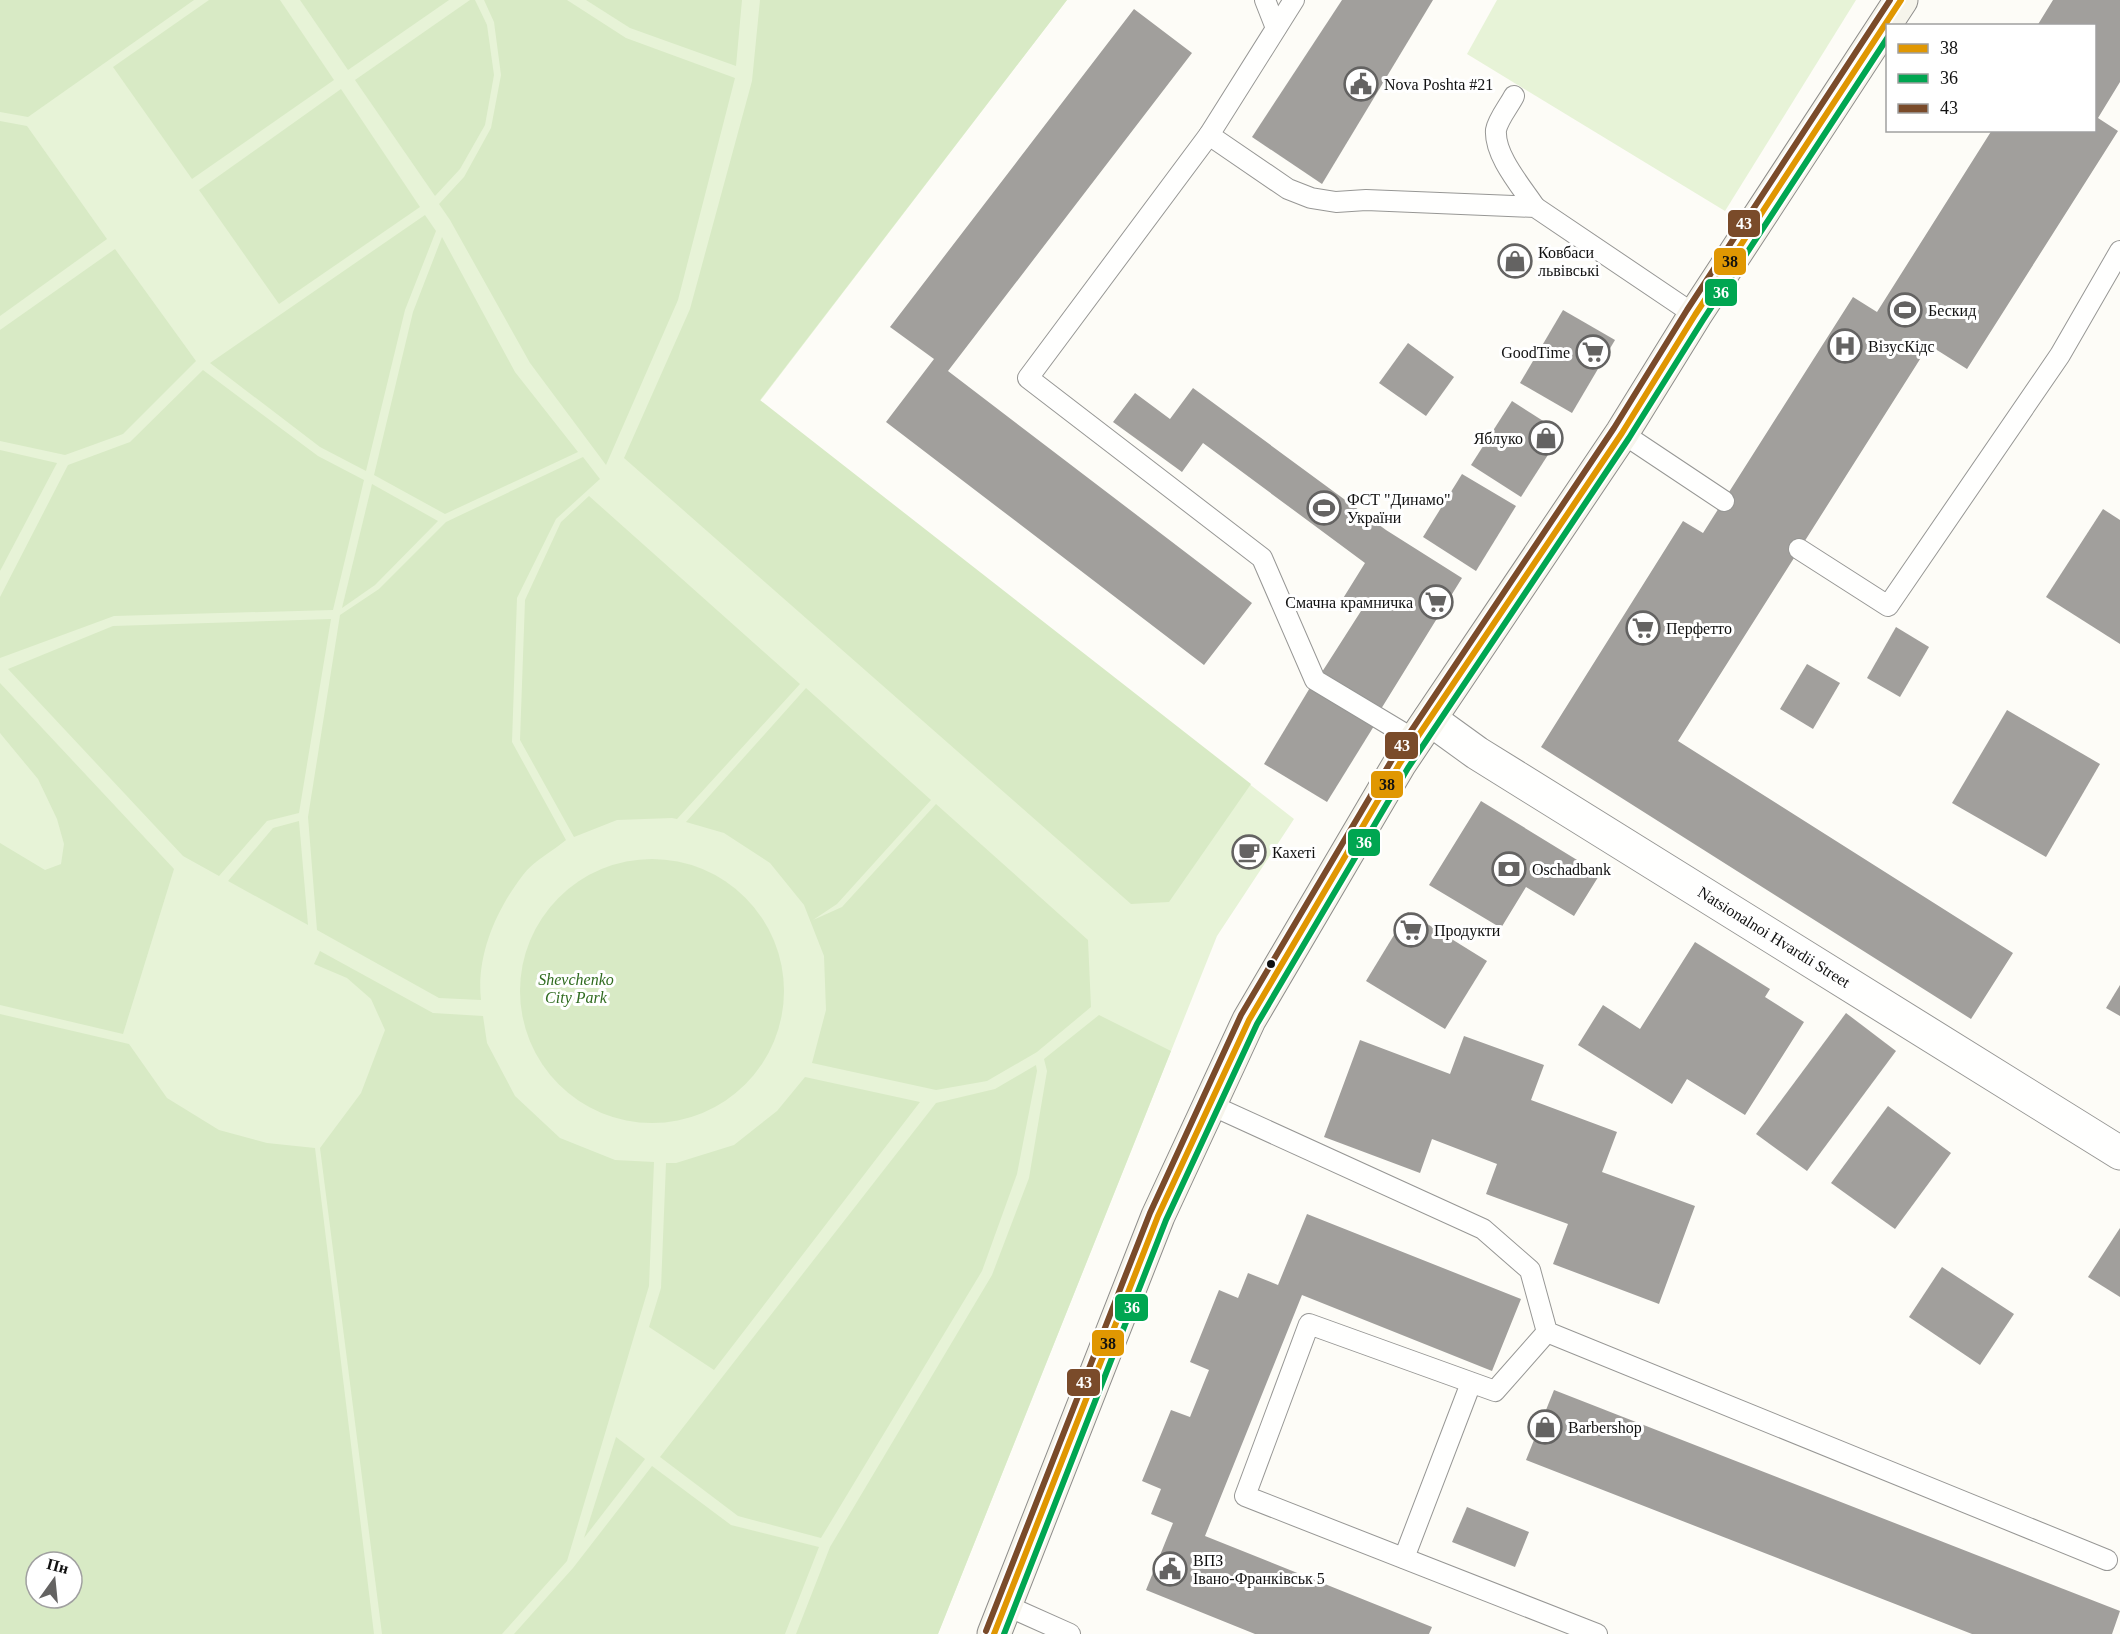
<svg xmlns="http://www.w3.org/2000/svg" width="2120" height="1634" viewBox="0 0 2120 1634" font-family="Georgia,serif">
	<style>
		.green { fill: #e7f3d7; fill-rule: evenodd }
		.forest { fill: #d8eac5; fill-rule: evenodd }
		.building { fill: #a19f9c }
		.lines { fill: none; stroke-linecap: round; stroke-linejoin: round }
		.lane-casing { stroke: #979795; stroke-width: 22 }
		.street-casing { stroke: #979795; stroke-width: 35 }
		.secondary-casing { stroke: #8e8d8b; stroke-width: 35 }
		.lane { stroke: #fffffe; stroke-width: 20 }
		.street { stroke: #fffffe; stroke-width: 33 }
		.secondary { stroke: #f6f4eb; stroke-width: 33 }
		.bus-1-casing { stroke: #fff; stroke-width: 10 }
		.bus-2-casing { stroke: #fff; stroke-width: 10 }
		.bus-3-casing { stroke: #fff; stroke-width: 10 }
		.bus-1 { stroke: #e09702; stroke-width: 6 }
		.bus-2 { stroke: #00a651; stroke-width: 6 }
		.bus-3 { stroke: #7a4b2a; stroke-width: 6 }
		.bus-dot { fill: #111; stroke: #fff; stroke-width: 2 }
		.labels { text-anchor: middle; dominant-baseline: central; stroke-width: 6; stroke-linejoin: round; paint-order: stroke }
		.poi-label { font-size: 16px; fill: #111; stroke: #fff; text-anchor: start }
		.street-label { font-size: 16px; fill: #111; stroke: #fff }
		.park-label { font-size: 16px; font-style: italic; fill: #2f6b1f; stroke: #fff }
		.line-badge { stroke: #fff; stroke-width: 2 }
		.badge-label { font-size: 16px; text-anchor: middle; font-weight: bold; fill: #fff }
		.pale-badge-label { font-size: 16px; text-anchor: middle; font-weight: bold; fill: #111 }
	</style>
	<rect width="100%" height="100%" fill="#fdfcf7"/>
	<g class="green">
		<path d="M0,0H1067L760,401L1294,819L1217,936L938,1634H0ZM36,1562H72V1598H36Z"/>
		<path d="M1497,0H1856L1725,211L1467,54Z"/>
	</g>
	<g class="forest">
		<path d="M0,0H194L28,117L0,112Z"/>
		<path d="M209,0H280L334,80L192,179L113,67Z"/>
		<path d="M300,0H449L348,70Z"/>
		<path d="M470,0H475L487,25L494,75L485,125L460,169L435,196L355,80Z"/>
		<path d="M484,0H567L626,38L735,78L678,300L606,465L530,363L450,220L439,204L464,177L491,128L501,75L494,22Z"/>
		<path d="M586,0H742L736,66L630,28Z"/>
		<path d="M760,0H1067L760,400L1251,784L1169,902L1131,904L624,458L690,309L752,81Z"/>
		<path d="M341,89L420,207L279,304L199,190Z"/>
		<path d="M0,121L27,126L107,239L0,316Z"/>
		<path d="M425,215L436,231L405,310L366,471L320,447L210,363Z"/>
		<path d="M442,237L515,372L578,452L445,514L374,475L413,312Z"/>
		<path d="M115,249L196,361L123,434L65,455L0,441V330Z"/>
		<path d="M203,370L318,456L364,480L333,610L114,616L0,658V597L68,465L130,442Z"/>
		<path d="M0,450L57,463L0,571Z"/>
		<path d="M583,457L600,479L556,519L517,598L512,742L566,840C553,851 533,861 523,875C496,910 476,956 481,1000L439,998L317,930L308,817L340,615L379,589L446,522Z"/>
		<path d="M372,484L438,521L375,585L342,608Z"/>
		<path d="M589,496L800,684L677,819L672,818L617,820L574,837L520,740L525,600L561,522Z"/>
		<path d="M331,619L299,813L267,821L219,876L183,856L8,669L113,626Z"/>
		<path d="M0,683L174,869L123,1034L0,1005V843L45,870L61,864L64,844L57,819L38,779L0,733Z"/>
		<path d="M806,688L931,800L837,904L813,920L842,907L936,804L1088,940L1091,1007L1037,1052L987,1081L936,1090L812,1063L826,1010L824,956L804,905L770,863L724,833L686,822Z"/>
		<path d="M299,821L308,925L228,881L273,828Z"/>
		<circle cx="652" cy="991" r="132"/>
		<path d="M320,951L433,1013L483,1016L487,1043L515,1096L560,1138L615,1160L654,1162L649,1286L567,1561L502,1634H382L320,1148L361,1093L385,1030L371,999L347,978L314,964Z"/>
		<path d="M0,1014L129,1044L167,1098L219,1130L267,1143L315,1148L374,1634H0ZM36,1562H72V1598H36Z"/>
		<path d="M1099,1015L1171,1051L938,1634H796L830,1547L992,1275L1029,1178L1047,1071L1044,1059Z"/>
		<path d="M1036,1065L1037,1071L1017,1174L982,1271L821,1538L738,1516L660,1457L936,1103L995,1089Z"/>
		<path d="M805,1077L920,1102L714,1370L649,1327L661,1288L666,1163H676L734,1145L777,1111Z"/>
		<path d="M616,1437L645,1459L584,1538Z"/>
		<path d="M652,1466L731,1525L819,1547L785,1634H514L573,1568Z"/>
	</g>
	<g class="building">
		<path d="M1342,0H1433L1322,184L1252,137Z"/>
		<path d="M2053,0H2120V82L2098,118L2118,131L1967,369L1929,345L1678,741L2013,953L1971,1019L1541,747L1683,521L1703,533L1853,297L1877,312L1992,130H2094V26H2037Z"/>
		<path d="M1134,9L1192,53L948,371L1252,603L1204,665L886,422L934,359L890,327Z"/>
		<path d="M1563,310L1615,340L1572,413L1520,383Z"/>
		<path d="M1408,343L1454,377L1426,416L1379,383Z"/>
		<path d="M1193,388L1386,530L1462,578L1381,709L1322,672L1361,611L1342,600L1365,563L1203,443L1182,472L1113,422L1135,393L1170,419Z"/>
		<path d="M1512,401L1562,433L1521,497L1471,465Z"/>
		<path d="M1462,474L1516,506L1476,571L1423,537Z"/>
		<path d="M2103,509L2120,520V644L2046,597Z"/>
		<path d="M1896,627L1929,647L1900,697L1867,678Z"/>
		<path d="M1807,664L1840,683L1813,729L1780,709Z"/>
		<path d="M1311,686L1374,726L1327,802L1264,764Z"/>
		<path d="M2007,710L2100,764L2046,857L1952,803Z"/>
		<path d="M1481,801L1600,874L1574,916L1526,887L1501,928L1429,885Z"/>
		<path d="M1408,912L1487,961L1445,1029L1366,981Z"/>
		<path d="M1695,942L1770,989L1765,997L1804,1022L1745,1115L1687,1079L1672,1104L1578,1045L1603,1005L1640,1029Z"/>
		<path d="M2120,985V1016L2106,1008Z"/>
		<path d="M1846,1013L1896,1051L1807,1171L1756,1134Z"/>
		<path d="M1464,1036L1544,1065L1531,1100L1617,1132L1602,1172L1695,1206L1659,1304L1553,1264L1568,1224L1486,1194L1497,1164L1432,1139L1420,1173L1324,1137L1360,1040L1450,1074Z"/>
		<path d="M1888,1106L1951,1153L1895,1229L1831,1183Z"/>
		<path d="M1307,1214L1521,1299L1492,1371L1302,1295L1205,1536L1432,1627L1429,1634H1255L1146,1590L1173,1523L1151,1514L1161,1489L1142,1481L1171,1410L1190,1417L1209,1370L1190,1362L1219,1290L1238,1298L1248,1273L1278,1285Z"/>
		<path d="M2120,1228V1297L2088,1277Z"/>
		<path d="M1942,1267L2014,1314L1980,1365L1909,1317Z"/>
		<path d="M1554,1390L2120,1611L2112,1634H1972L1526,1460Z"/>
		<path d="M1467,1507L1529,1532L1515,1567L1452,1542Z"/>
	</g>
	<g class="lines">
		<defs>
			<g id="lane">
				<path d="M1265,0L1276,28"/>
				<path d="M1294,0L1209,135L1288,189L1311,198L1336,202L1366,200L1535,207L1695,315"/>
				<path d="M1514,96C1509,106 1498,119 1496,130C1494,155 1521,186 1535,207"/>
				<path d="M1209,135L1028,378L1262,558L1315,680L1415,740"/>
				<path d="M1622,433L1724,501"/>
				<path d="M1799,549L1888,606L2060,355L2120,251"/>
				<path d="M1211,1105L1483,1229L1530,1270L1547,1332L2107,1560"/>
				<path d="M1547,1332L1495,1391L1309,1324L1245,1496L1597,1634"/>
				<path d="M1404,1558L1471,1383"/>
				<path d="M1005,1605L1070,1634"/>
			</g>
			<path id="street" d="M1430,719L1477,753L2120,1153"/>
			<path id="secondary" d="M994,1634L1158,1216L1249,1020L1400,763L1622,433L1695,315L1901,0"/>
		</defs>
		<use href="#lane" class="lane-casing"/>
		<use href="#street" class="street-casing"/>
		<use href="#secondary" class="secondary-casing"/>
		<use href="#lane" class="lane"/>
		<use href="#street" class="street"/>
		<use href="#secondary" class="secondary"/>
		<defs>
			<path id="bus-1" d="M994,1634L1158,1216L1249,1020L1400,763L1622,433L1695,315L1901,0"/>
			<path id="bus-2" d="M1004,1634L1166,1220L1257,1024L1408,768L1629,438L1703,320L1888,37"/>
			<path id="bus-3" d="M986,1631L1150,1213L1241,1015L1393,758L1614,428L1687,310L1890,0"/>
		</defs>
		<use href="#bus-1" class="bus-1-casing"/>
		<use href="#bus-2" class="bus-2-casing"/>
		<use href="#bus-3" class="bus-3-casing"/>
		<use href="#bus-1" class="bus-1"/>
		<use href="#bus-2" class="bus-2"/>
		<use href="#bus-3" class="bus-3"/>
	</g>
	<defs>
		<symbol id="civic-ring" viewBox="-11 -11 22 22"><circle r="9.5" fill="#fff" stroke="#646362" stroke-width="1.5"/><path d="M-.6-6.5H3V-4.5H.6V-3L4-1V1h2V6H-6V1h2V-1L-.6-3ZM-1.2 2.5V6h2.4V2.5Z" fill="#646362"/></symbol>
		<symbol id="shop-ring" viewBox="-11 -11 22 22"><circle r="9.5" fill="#fff" stroke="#646362" stroke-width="1.5"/><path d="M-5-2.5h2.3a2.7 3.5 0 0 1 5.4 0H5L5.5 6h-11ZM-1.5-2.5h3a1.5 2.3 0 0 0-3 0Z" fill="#646362"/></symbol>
		<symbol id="stadium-ring" viewBox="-11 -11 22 22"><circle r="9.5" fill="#fff" stroke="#646362" stroke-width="1.5"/><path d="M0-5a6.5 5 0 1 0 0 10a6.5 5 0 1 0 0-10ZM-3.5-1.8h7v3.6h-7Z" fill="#646362"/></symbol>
		<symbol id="hospital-ring" viewBox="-11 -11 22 22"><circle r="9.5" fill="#fff" stroke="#646362" stroke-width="1.5"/><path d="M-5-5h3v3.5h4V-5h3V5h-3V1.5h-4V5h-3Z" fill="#646362"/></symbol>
		<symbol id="supermarket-ring" viewBox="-11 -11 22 22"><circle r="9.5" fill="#fff" stroke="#646362" stroke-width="1.5"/><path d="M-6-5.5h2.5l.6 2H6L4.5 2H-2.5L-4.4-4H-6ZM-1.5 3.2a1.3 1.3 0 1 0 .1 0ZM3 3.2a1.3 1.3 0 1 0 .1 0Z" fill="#646362"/></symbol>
		<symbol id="cafe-ring" viewBox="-11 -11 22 22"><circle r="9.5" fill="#fff" stroke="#646362" stroke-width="1.5"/><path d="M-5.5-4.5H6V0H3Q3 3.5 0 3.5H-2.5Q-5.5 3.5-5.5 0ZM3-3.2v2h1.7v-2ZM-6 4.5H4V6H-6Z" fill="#646362"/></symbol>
		<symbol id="bank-ring" viewBox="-11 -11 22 22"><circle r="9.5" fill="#fff" stroke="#646362" stroke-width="1.5"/><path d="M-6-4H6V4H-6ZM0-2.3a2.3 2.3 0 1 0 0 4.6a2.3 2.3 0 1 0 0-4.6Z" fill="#646362"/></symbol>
	</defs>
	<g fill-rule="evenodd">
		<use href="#civic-ring" x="1342" y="65" width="38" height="38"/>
		<use href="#shop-ring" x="1496" y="242" width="38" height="38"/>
		<use href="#stadium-ring" x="1886" y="291" width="38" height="38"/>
		<use href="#hospital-ring" x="1826" y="327" width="38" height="38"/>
		<use href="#supermarket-ring" x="1574" y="333" width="38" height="38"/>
		<use href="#shop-ring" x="1527" y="419" width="38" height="38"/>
		<use href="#stadium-ring" x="1305" y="489" width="38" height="38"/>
		<use href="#supermarket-ring" x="1417" y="583" width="38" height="38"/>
		<use href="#supermarket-ring" x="1624" y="609" width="38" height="38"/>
		<use href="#cafe-ring" x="1230" y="833" width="38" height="38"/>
		<use href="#bank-ring" x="1490" y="850" width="38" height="38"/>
		<use href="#supermarket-ring" x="1392" y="911" width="38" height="38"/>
		<use href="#shop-ring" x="1526" y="1408" width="38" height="38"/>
		<use href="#civic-ring" x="1151" y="1550" width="38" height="38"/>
	</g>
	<circle class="bus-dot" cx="1271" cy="964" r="5"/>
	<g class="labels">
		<g class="poi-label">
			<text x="1384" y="84">Nova Poshta #21</text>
			<text x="1538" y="252">Ковбаси<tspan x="1538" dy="18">львівські</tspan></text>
			<text x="1928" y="310">Бескид</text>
			<text x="1868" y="346">ВізусКідс</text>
			<text x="1570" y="352" text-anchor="end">GoodTime</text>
			<text x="1523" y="438" text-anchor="end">Яблуко</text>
			<text x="1347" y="499">ФСТ "Динамо"<tspan x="1347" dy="18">України</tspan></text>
			<text x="1413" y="602" text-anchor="end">Смачна крамничка</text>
			<text x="1666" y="628">Перфетто</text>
			<text x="1272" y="852">Кахеті</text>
			<text x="1532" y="869">Oschadbank</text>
			<text x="1434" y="930">Продукти</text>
			<text x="1568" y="1427">Barbershop</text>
			<text x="1193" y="1560">ВПЗ<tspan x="1193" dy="18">Івано-Франківськ 5</tspan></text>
		</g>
		<g class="street-label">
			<text transform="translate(1774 937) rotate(32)">Natsionalnoi Hvardii Street</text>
		</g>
		<g class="park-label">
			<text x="576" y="979">Shevchenko<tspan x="576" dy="18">City Park</tspan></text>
		</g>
	</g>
	<g class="line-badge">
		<rect x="1727" y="209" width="34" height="29" rx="6" fill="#7a4b2a"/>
		<rect x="1713" y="247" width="34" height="29" rx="6" fill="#e09702"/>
		<rect x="1704" y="278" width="34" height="29" rx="6" fill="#00a651"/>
		<rect x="1384" y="731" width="35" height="29" rx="6" fill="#7a4b2a"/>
		<rect x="1370" y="770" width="34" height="29" rx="6" fill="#e09702"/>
		<rect x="1347" y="828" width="34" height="29" rx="6" fill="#00a651"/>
		<rect x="1114" y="1293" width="35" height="29" rx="6" fill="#00a651"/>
		<rect x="1091" y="1329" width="34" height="28" rx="6" fill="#e09702"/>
		<rect x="1066" y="1368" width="35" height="29" rx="6" fill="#7a4b2a"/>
	</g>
	<g class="badge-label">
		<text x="1744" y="229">43</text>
		<text x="1721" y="298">36</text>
		<text x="1402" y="751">43</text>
		<text x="1364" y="848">36</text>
		<text x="1132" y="1313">36</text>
		<text x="1084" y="1388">43</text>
	</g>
	<g class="pale-badge-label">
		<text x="1730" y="267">38</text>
		<text x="1387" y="790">38</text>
		<text x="1108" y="1349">38</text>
	</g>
	<rect x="1886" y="24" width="210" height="108" fill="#ffffff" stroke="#a0a0a0" stroke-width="1.5"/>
	<rect x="1898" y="44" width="30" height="9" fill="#e09702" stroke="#a0a0a0" stroke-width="1.5"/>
	<text x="1940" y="54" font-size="18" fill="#111111">38</text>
	<rect x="1898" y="74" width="30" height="9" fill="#00a651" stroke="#a0a0a0" stroke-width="1.5"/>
	<text x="1940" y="84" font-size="18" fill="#111111">36</text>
	<rect x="1898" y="104" width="30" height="9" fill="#7a4b2a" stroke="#a0a0a0" stroke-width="1.5"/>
	<text x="1940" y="114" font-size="18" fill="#111111">43</text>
	<g transform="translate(54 1580) rotate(15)"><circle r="28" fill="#ffffff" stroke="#a0a0a0" stroke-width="1.5"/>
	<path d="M0-4.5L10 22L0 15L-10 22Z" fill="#646362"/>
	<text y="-9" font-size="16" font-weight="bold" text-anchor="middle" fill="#111111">Пн</text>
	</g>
</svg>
